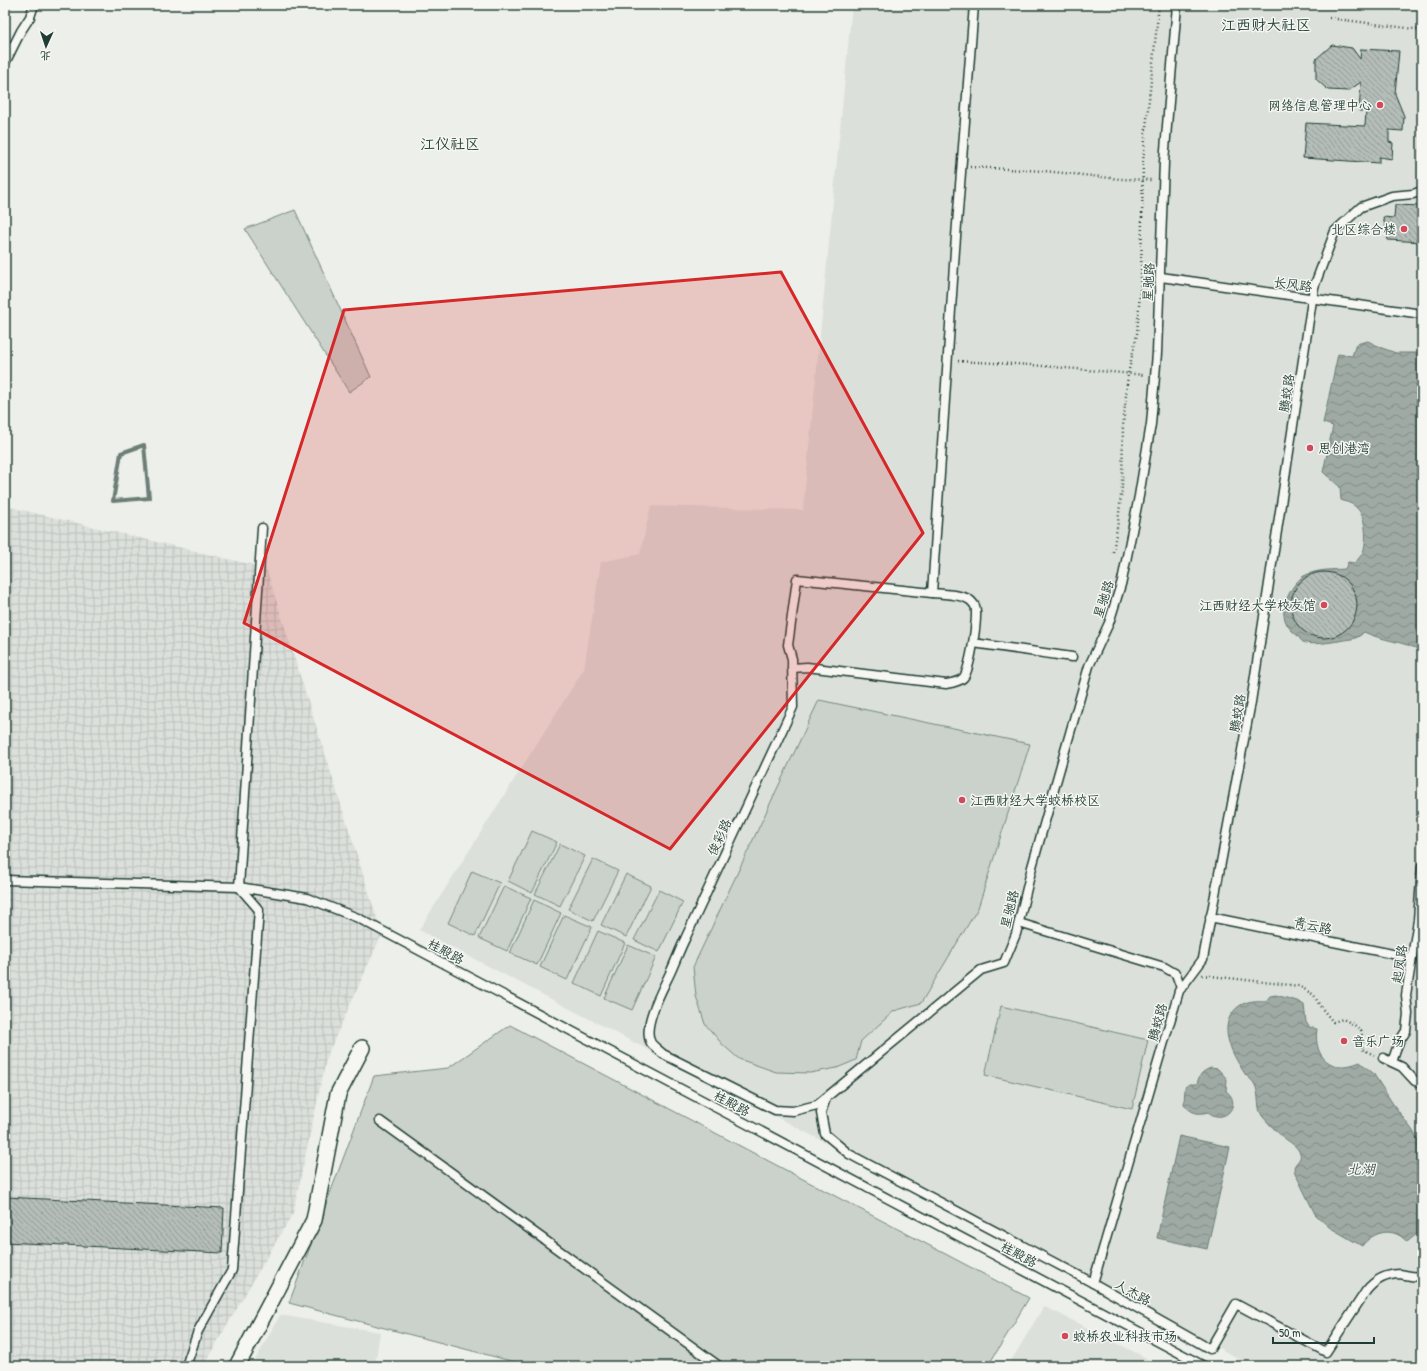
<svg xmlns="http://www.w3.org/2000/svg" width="1427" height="1371" viewBox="0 0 1427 1371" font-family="'Patrick Hand','LXGW WenKai TC',sans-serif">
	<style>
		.built { fill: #dce0db }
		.industrial { fill: url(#industrial-grid) }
		.green { fill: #cbd2cc; stroke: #758880 }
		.water { fill: url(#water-waves); stroke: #6c7e77 }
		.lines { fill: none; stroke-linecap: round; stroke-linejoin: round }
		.stream { stroke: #6c7e77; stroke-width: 4 }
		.building { fill: url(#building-back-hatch); stroke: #1f3d34 }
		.lane-casing { stroke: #1f3d34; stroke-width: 11 }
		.street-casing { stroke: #1f3d34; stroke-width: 18 }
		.path { stroke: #1f3d34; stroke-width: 2.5; stroke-dasharray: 1 3; stroke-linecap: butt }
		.lane { stroke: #f6f6f2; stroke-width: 8 }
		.street { stroke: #f6f6f2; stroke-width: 15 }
		.marked { fill: #d62828; fill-opacity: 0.2; stroke: #d62828; stroke-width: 3; stroke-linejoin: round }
		.poi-dot { fill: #d1495b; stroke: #f6f6f2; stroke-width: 1.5 }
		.labels { text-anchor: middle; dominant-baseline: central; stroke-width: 3; stroke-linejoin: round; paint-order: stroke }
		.poi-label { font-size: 13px; fill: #1f3d34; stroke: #f6f6f2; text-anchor: start }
		.street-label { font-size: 13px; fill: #1f3d34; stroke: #f6f6f2 }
		.water-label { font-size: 14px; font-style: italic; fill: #3f5850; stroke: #f6f6f2 }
		.quarter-label { font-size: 15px; fill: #1f3d34; stroke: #f6f6f2 }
	</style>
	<defs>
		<pattern id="industrial-grid" width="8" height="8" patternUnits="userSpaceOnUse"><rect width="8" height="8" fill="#dce0db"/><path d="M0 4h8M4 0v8" fill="none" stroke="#bcc1bd"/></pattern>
		<pattern id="water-waves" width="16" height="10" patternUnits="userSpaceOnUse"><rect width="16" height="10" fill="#9faaa4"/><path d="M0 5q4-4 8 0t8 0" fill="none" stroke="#818c86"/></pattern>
		<pattern id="building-back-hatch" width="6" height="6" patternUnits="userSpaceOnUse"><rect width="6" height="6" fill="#b4bdb8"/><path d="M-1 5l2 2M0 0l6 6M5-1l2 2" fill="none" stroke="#929b96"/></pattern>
	</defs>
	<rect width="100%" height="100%" fill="#edefea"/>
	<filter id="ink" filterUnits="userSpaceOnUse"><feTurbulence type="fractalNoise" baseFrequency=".025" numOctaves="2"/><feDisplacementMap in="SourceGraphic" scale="8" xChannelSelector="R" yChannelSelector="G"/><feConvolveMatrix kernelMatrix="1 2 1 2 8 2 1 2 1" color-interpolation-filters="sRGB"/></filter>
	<g filter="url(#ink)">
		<g class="built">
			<path d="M852,5H1422V1366H1253L419,930L584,669L601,562L640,554L651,506L803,510Z"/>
			<path d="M1044,1306L1162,1366H1008Z"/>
			<path d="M280,1315L380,1332L375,1366H252Z"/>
		</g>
		<path class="industrial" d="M5,506L266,568L382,934L327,1056L293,1213L203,1366H5Z"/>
		<g class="green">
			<path d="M295,210L371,377L349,392L245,229Z"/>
			<path d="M819,700L1030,744L978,908L921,1003L894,1011L861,1041L856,1060L837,1068L810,1073L776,1072L739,1059L723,1045L705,1024L696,996L693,967Z"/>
			<path d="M532,831L557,842L532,893L508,881Z"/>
			<path d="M560,844L585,856L560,906L535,894Z"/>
			<path d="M593,859L618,871L593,921L568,909Z"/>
			<path d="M472,871L500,883L475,936L448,923Z"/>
			<path d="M626,874L651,886L626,937L601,925Z"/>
			<path d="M504,886L531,898L507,951L479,938Z"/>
			<path d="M659,890L683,902L659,952L634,940Z"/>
			<path d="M534,900L561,913L537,965L510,953Z"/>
			<path d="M564,915L592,927L567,980L540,967Z"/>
			<path d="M598,931L625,943L601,996L574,983Z"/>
			<path d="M628,945L656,957L632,1010L604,998Z"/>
			<path d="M1001,1006L1148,1040L1132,1109L985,1075Z"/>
			<path d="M510,1025L1029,1298L988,1366H530L289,1303L374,1076L448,1068Z"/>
		</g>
		<g class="water">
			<path d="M1368,341L1382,348L1396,353H1422V651C1403,641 1383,641 1364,632C1355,641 1351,638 1339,641C1332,642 1310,646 1303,642C1301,641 1299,637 1297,635C1290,630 1285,624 1284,615C1282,604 1293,582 1304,576C1317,569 1331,570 1345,569L1348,562L1355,563C1358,559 1363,554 1364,549C1367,537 1366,516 1356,507C1352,503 1346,502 1341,500L1340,487L1323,472L1333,426L1323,423L1338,354L1352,356L1356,344Z"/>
			<path d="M1276,995L1297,1001L1304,1005L1306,1022L1309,1027L1317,1029C1313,1058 1332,1074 1360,1062L1373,1073L1393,1104L1413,1131L1420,1145L1422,1152V1227L1418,1233L1407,1242C1394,1226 1373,1231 1362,1246L1329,1227L1315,1214L1295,1173C1295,1171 1294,1169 1294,1167C1296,1162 1302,1159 1300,1154C1298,1146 1289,1142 1283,1137C1276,1131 1269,1124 1263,1117C1256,1109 1260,1095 1255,1085C1253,1080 1248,1078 1245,1074C1234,1057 1218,1030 1233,1012C1241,1001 1254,1000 1266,1001L1270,996Z"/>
			<path d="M1211,1068L1218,1069L1227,1079L1226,1091C1240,1101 1230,1119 1216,1116C1213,1116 1210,1113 1208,1112C1197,1115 1191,1113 1184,1104L1185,1087L1189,1084H1197C1199,1075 1202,1071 1211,1068Z"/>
			<path d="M1179,1136L1230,1147L1207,1249L1157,1238Z"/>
		</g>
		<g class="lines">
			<path class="stream" d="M144,445L149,498L113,501L121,453Z"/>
		</g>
		<g class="building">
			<path d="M1332,45L1352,48L1360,59L1361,49L1399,51L1395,94L1404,116L1403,131L1389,130V142L1393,143L1392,159L1379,157V163L1303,158L1306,123L1365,126L1366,111H1359L1361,82L1348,91L1328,90L1316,79V59Z"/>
			<path d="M1395,205L1422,206V242L1388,240L1383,217L1394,218Z"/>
			<circle cx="1324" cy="605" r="33"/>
			<path d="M5,1197L224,1208L222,1253L5,1242Z"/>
		</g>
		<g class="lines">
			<defs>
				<g id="lane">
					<path d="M5,63L21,31L30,17L34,5"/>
					<path d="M1161,277L1422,314"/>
					<path d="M932,593L797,579L788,645L792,659L793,707L685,939C680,949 676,960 671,971C664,987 641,1026 651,1043C654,1047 660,1051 663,1054L775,1110L793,1111L817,1105L981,970L1004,963L1016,934L1032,867L1089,666L1109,623L1122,581L1139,496L1151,424L1157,353L1164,162L1177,5"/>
					<path d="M973,643L1072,657"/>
					<path d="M792,668L807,667L946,684C952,683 959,682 963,678C970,672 979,614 975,606C974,604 973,603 971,601C964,594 942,594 932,593L955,250L974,5"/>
					<path d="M5,880L239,887L307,898L358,918L1204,1366"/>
					<path d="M1210,917L1412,958"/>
					<path d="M1019,923L1164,967L1176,974L1181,988"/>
					<path d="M1383,1058L1402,1067L1415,1081L1422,1083"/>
					<path d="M1392,1062L1399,1042L1406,1031L1408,1014L1406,995L1418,920L1422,866"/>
					<path d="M826,1098L821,1113L825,1134L849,1154L1093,1283L1210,1349L1236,1304L1326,1352L1366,1291C1374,1281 1386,1274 1400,1274C1407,1275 1415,1278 1422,1276"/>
					<path d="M380,1121L719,1366"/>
					<path d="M1093,1283L1179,991L1203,959L1251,702L1314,287L1335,231L1361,207L1392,196L1413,194L1422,191"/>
					<path d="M186,1366L198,1331L232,1270L259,910L239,887L262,528"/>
				</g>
				<path id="street" d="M237,1366L314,1220L338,1094L362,1048"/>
			</defs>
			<use href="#lane" class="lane-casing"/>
			<use href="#street" class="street-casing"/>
			<g class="path">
				<path d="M1329,18L1422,30"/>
				<path d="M970,167L1044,171L1121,179L1153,180"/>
				<path d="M958,361L1031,365L1145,375"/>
				<path d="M1113,552L1118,522L1122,487L1123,426L1128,374L1137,334L1141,277L1143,162L1146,128L1159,5"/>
				<path d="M1202,975L1299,986L1314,995L1320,1006L1333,1022L1343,1019L1353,1024L1361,1030L1363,1041L1362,1049L1374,1055"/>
			</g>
			<use href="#lane" class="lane"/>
			<use href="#street" class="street"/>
		</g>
	</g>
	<path class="marked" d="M781,272L923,533L670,849L244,623L344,310Z"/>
	<g class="poi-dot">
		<circle cx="1380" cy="105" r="4"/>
		<circle cx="1404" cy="229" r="4"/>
		<circle cx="1310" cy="448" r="4"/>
		<circle cx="1324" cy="605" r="4"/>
		<circle cx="962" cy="800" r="4"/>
		<circle cx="1344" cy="1041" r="4"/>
		<circle cx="1065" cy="1336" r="4"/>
	</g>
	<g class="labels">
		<g class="poi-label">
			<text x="1372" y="105" text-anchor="end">网络信息管理中心</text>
			<text x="1396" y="229" text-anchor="end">北区综合楼</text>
			<text x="1318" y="448">思创港湾</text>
			<text x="1316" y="605" text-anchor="end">江西财经大学校友馆</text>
			<text x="970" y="800">江西财经大学蛟桥校区</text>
			<text x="1352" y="1041">音乐广场</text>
			<text x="1073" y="1336">蛟桥农业科技市场</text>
		</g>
		<g class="street-label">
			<text transform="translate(1148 282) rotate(-87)">星驰路</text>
			<text transform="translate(1293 284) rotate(8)">长风路</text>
			<text transform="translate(1286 393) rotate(-81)">腾蛟路</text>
			<text transform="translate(1103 599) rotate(-72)">星驰路</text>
			<text transform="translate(1237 713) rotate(-80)">腾蛟路</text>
			<text transform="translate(719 837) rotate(-65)">俊彩路</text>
			<text transform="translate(1009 909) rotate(-76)">星驰路</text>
			<text transform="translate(1313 925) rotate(12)">青云路</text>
			<text transform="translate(446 951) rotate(28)">桂殿路</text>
			<text transform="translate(1399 964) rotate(-81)">起凤路</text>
			<text transform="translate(1157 1022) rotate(-74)">腾蛟路</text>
			<text transform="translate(732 1103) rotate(28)">桂殿路</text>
			<text transform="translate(1019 1254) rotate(28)">桂殿路</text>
			<text transform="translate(1133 1292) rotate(29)">人杰路</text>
		</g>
		<g class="water-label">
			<text x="1361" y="1168">北湖</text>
		</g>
		<g class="quarter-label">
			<text x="1266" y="24">江西财大社区</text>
			<text x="450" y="143">江仪社区</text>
		</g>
	</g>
	<rect width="1427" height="1371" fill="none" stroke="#f6f6f2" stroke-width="20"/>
	<rect x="10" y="10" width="1407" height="1351" fill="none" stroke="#1f3d34" stroke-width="1.5" filter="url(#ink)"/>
	<g transform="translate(46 46) rotate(183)" stroke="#f6f6f2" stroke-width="3" paint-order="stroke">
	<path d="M0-3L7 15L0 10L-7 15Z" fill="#1f3d34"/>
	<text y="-6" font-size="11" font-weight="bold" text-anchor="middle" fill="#1f3d34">北</text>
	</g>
	<path d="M1273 1337v6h101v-6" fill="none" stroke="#1f3d34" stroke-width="2"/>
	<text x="1279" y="1337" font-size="12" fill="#1f3d34" stroke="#f6f6f2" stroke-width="3" paint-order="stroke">50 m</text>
</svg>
